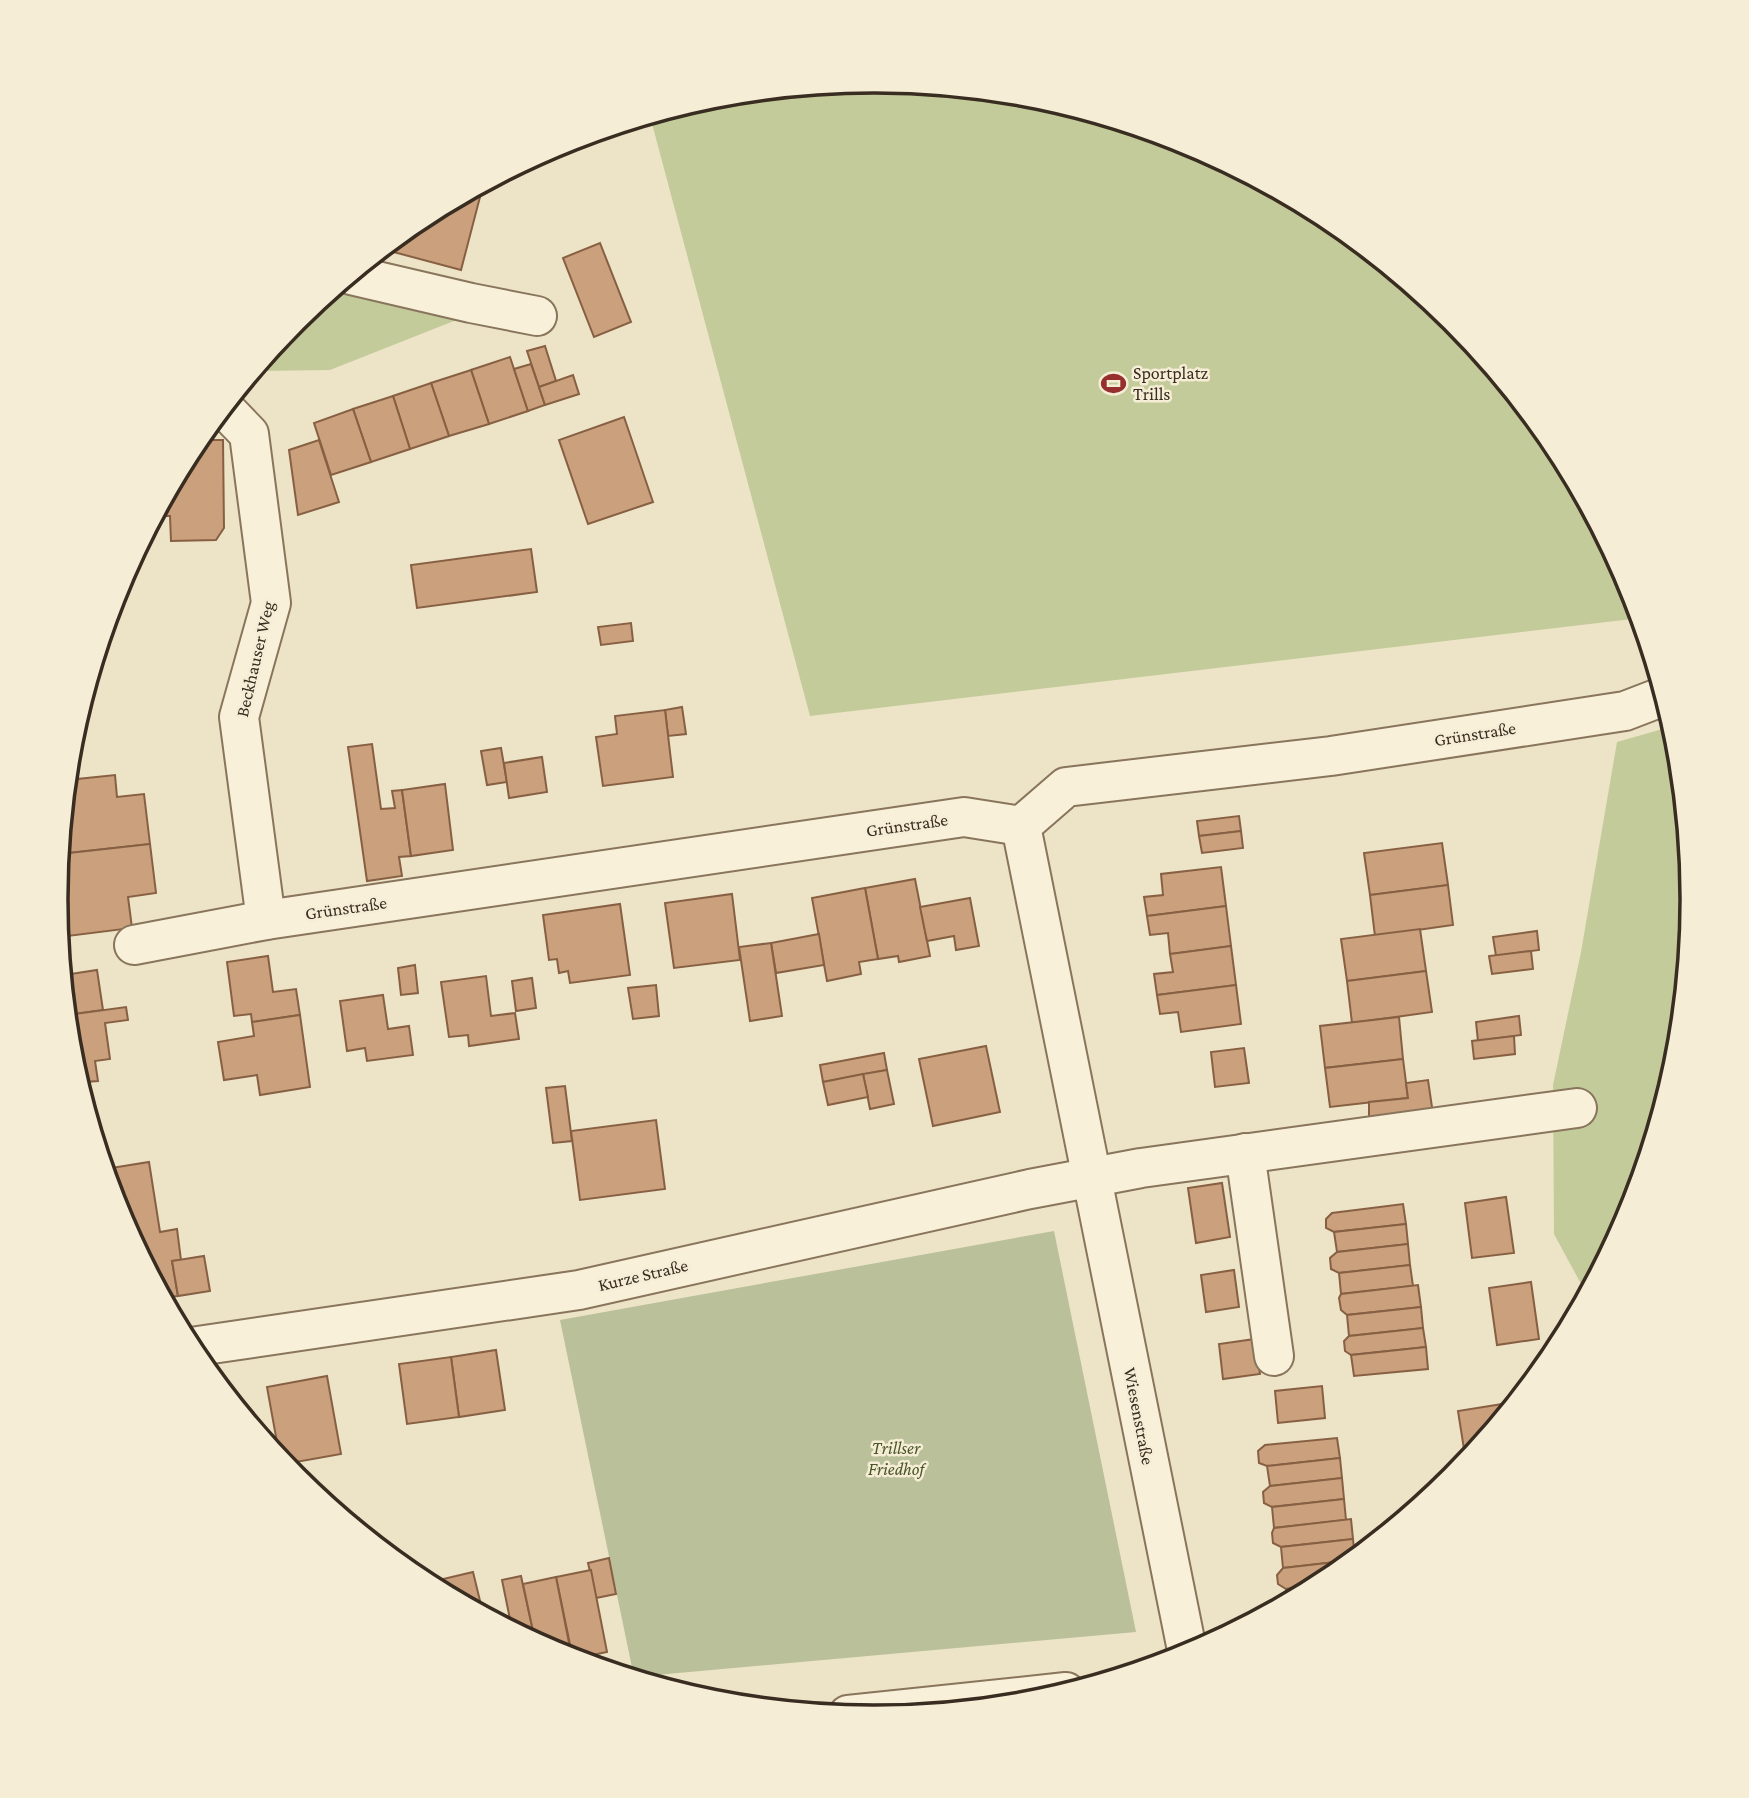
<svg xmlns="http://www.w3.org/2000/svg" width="1749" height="1798" viewBox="0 0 1749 1798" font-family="'Crimson Pro',serif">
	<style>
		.green { fill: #c4cb9a }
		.cemetery { fill: #bac099 }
		.building { fill: #caa07d; stroke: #876043; stroke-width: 2 }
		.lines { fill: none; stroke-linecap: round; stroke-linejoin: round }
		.minor-casing { stroke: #88755c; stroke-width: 42 }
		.minor { stroke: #f8f0d9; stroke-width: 38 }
		.labels { text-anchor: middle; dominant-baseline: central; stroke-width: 5; stroke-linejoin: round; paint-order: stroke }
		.poi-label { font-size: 18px; fill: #392c20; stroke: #f5edd5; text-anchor: start }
		.street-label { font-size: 18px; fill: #392c20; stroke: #f5edd5 }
		.park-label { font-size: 18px; font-style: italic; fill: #485527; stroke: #f5edd5 }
		.rim { fill: none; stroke: #392c20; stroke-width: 3.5 }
	</style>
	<rect width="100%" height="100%" fill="#ede3c6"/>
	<g class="green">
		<path d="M875,81L1035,96L1188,143L1330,219L1454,321L1555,445L1626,576L1632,619L810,716L650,116L715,96Z"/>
		<path d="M337,287L459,319L330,370L259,371C276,335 307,311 337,287Z"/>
		<path d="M1673,726L1677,740L1693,899L1677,1059L1631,1213L1587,1295L1554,1234L1553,1085L1581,952L1617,742Z"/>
	</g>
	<path class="cemetery" d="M1054,1231L1136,1632L634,1677L560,1320Z"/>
	<g class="building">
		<path d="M483,184L480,197L467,193Z"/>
		<path d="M467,193L480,197L461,270L386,250L387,245L420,218Z"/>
		<path d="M600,243L631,322L594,337L563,258Z"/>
		<path d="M545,346L556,381L539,387L527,351Z"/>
		<path d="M510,357L528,411L489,424L471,370Z"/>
		<path d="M531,364L545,405L528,411L514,369Z"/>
		<path d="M471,370L489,424L449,436L431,383Z"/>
		<path d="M573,375L579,394L545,405L539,387Z"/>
		<path d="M431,383L449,436L410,449L393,396Z"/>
		<path d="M393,396L410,449L371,462L353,409Z"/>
		<path d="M353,409L371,462L331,475L314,423Z"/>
		<path d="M624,417L653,502L588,524L559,440Z"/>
		<path d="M197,440H223L224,528L216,540L171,541L170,516H156Z"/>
		<path d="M319,440L339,502L298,515L289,450Z"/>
		<path d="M531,549L537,592L417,608L411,565Z"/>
		<path d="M631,623L633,641L601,645L598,627Z"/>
		<path d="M682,707L686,734L668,736L665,710Z"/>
		<path d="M665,710L673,777L603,786L596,737L617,734L615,716Z"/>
		<path d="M372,744L381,809L395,808L392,791L402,790L411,856L399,857L402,876L367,881L348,747Z"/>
		<path d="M501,748L507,782L487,785L481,751Z"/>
		<path d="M542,757L547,792L509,798L504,763Z"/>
		<path d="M115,775L117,797L144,794L150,844L60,854L68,780Z"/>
		<path d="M445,784L453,850L411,856L402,790Z"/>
		<path d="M1239,816L1241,831L1199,836L1197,821Z"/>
		<path d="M1241,831L1243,848L1202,853L1199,836Z"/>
		<path d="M1442,843L1448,885L1370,895L1364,853Z"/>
		<path d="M150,844L156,893L128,897L132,928L60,937L56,899L60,854Z"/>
		<path d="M1221,867L1226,906L1147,916L1144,897L1163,895L1161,874Z"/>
		<path d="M915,879L930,956L899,962L898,956L878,959L865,888Z"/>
		<path d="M1448,885L1453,925L1375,936L1370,895Z"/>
		<path d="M865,888L878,959L859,962L861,974L827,981L812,898Z"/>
		<path d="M732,894L740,960L674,968L665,903Z"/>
		<path d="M970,898L979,946L956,950L954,936L927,941L920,907Z"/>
		<path d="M620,904L630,975L570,983L568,971L559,973L557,959L549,960L543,915Z"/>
		<path d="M1226,906L1231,946L1170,954L1168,933L1150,935L1147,916Z"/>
		<path d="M1420,929L1426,971L1347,981L1341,939Z"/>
		<path d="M1537,931L1539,950L1496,956L1493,937Z"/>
		<path d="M819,934L824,965L776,973L771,943Z"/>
		<path d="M771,943L782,1016L750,1021L739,947Z"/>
		<path d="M1231,946L1236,985L1157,995L1154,974L1173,972L1170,954Z"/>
		<path d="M1531,951L1533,969L1492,974L1489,956Z"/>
		<path d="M268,956L273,992L296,989L300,1015L252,1022L251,1014L234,1016L227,962Z"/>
		<path d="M415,965L418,993L401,995L398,968Z"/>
		<path d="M97,970L103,1010L67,1015L64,975Z"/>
		<path d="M1426,971L1432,1012L1352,1023L1347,981Z"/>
		<path d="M486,976L491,1016L515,1013L519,1039L469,1046L468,1035L449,1037L441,982Z"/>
		<path d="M532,978L536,1008L516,1011L512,981Z"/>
		<path d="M656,985L659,1016L633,1019L628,988Z"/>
		<path d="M1236,985L1241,1024L1181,1032L1178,1012L1160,1014L1157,995Z"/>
		<path d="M383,995L388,1029L409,1026L413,1055L367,1061L365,1048L347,1051L340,1001Z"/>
		<path d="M126,1007L128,1020L105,1023L110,1059L95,1061L98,1081L85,1082L88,1101L85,1102L72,1058L67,1015Z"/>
		<path d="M300,1015L310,1087L260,1095L257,1075L224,1080L218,1042L254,1036L252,1022Z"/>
		<path d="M1519,1016L1521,1035L1478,1041L1476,1022Z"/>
		<path d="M1399,1017L1403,1059L1325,1068L1320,1026Z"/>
		<path d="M1514,1036L1515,1054L1474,1059L1472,1041Z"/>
		<path d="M986,1046L1000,1112L933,1126L919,1059Z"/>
		<path d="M1244,1048L1249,1083L1215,1087L1211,1052Z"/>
		<path d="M884,1053L887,1070L823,1082L820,1065Z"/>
		<path d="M1403,1059L1408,1098L1330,1107L1325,1068Z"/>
		<path d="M887,1070L894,1104L870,1109L863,1074Z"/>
		<path d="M863,1074L868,1097L828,1105L823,1082Z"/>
		<path d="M1428,1080L1433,1114L1369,1123V1102L1408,1098L1406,1083Z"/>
		<path d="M565,1086L572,1141L553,1143L546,1088Z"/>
		<path d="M656,1120L665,1189L580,1200L571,1131Z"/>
		<path d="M149,1162L160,1232L177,1229L181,1260L172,1261L178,1296L164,1298L118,1212L105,1169Z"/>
		<path d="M1222,1183L1230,1237L1196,1243L1188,1188Z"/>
		<path d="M1506,1197L1514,1253L1472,1258L1465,1203Z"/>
		<path d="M1403,1204L1406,1224L1334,1232L1326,1228V1219L1332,1213Z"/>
		<path d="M1406,1224L1408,1244L1337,1252L1334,1232Z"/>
		<path d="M1408,1244L1410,1265L1339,1273L1331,1269L1330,1258L1337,1252Z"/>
		<path d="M204,1256L210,1291L178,1296L172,1261Z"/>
		<path d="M1410,1265L1413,1286L1341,1294L1339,1273Z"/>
		<path d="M1234,1270L1239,1307L1206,1312L1201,1275Z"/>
		<path d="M1531,1282L1539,1339L1497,1345L1489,1288Z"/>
		<path d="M1418,1285L1421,1307L1347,1315L1341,1310L1339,1298L1341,1294Z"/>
		<path d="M1421,1307L1423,1328L1349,1336L1347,1315Z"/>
		<path d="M1423,1328L1426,1347L1351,1355L1345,1351L1344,1341L1349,1336Z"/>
		<path d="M1255,1339L1260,1374L1223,1379L1219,1344Z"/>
		<path d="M1426,1347L1428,1369L1354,1376L1351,1355Z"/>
		<path d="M496,1350L505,1410L459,1417L451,1357Z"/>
		<path d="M451,1357L459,1417L407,1424L399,1364Z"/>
		<path d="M327,1376L341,1454L285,1464L280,1459L267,1387Z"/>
		<path d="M1322,1386L1325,1418L1278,1423L1275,1391Z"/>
		<path d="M1515,1402L1466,1462L1458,1411Z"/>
		<path d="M1337,1438L1340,1458L1267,1466L1259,1463L1258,1451L1265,1445Z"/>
		<path d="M1340,1458L1342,1478L1270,1486L1267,1466Z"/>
		<path d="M1342,1478L1344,1499L1272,1507L1264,1503L1263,1492L1270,1486Z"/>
		<path d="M1344,1499L1346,1520L1274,1528L1272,1507Z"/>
		<path d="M1351,1519L1353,1539L1281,1547L1273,1543L1272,1533L1274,1528Z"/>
		<path d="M1353,1539L1355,1558L1353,1560L1283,1568L1281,1547Z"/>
		<path d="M609,1558L616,1594L596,1598L588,1563Z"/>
		<path d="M1353,1560L1329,1580L1318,1586L1286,1589L1278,1584L1277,1575L1283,1568Z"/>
		<path d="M591,1570L607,1652L573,1659L556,1577Z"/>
		<path d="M473,1572L483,1613L426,1583Z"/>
		<path d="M521,1576L533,1631L520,1633L512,1629L502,1580Z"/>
		<path d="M556,1577L572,1658L535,1641L533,1631L523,1584Z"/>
		<path d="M1318,1586L1287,1602L1286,1589Z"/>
	</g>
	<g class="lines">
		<defs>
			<g id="minor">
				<path d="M351,275L471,303L537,316"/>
				<path d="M224,408L249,434L271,603L239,717L266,920"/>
				<path d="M1021,826L1188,1655"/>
				<path d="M134,945L266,920L964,817L1021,826L1066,787L1331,756L1625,711L1664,696"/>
				<path d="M1245,1153L1274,1356"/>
				<path d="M191,1347L579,1290L1030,1189L1141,1168L1577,1108"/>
				<path d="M848,1715L1066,1692"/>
			</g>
		</defs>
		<use href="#minor" class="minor-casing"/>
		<use href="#minor" class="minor"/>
	</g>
	<defs>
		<symbol id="stadium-bare" viewBox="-9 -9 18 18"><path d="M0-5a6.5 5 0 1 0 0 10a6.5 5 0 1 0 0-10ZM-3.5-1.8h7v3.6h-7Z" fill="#95302e" stroke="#f5edd5" stroke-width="2.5" paint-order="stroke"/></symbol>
	</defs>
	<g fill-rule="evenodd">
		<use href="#stadium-bare" x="1096" y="366" width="35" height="35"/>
	</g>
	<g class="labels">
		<g class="poi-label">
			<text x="1133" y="373">Sportplatz<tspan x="1133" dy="21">Trills</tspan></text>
		</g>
		<g class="street-label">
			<text transform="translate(255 659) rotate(-77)">Beckhauser Weg</text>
			<text transform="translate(1475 734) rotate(-9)">Grünstraße</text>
			<text transform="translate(907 825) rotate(-8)">Grünstraße</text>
			<text transform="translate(346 908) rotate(-8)">Grünstraße</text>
			<text transform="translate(643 1275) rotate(-13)">Kurze Straße</text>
			<text transform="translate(1139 1416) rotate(79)">Wiesenstraße</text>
		</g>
		<g class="park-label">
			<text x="896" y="1448">Trillser<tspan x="896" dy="21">Friedhof</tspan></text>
		</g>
	</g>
	<path d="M0 0H1749V1798H0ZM68 899a806 806 0 1 1 1612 0a806 806 0 1 1-1612 0Z" fill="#f5edd5" fill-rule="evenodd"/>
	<path class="rim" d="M68 899a806 806 0 1 1 1612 0a806 806 0 1 1-1612 0Z"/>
</svg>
